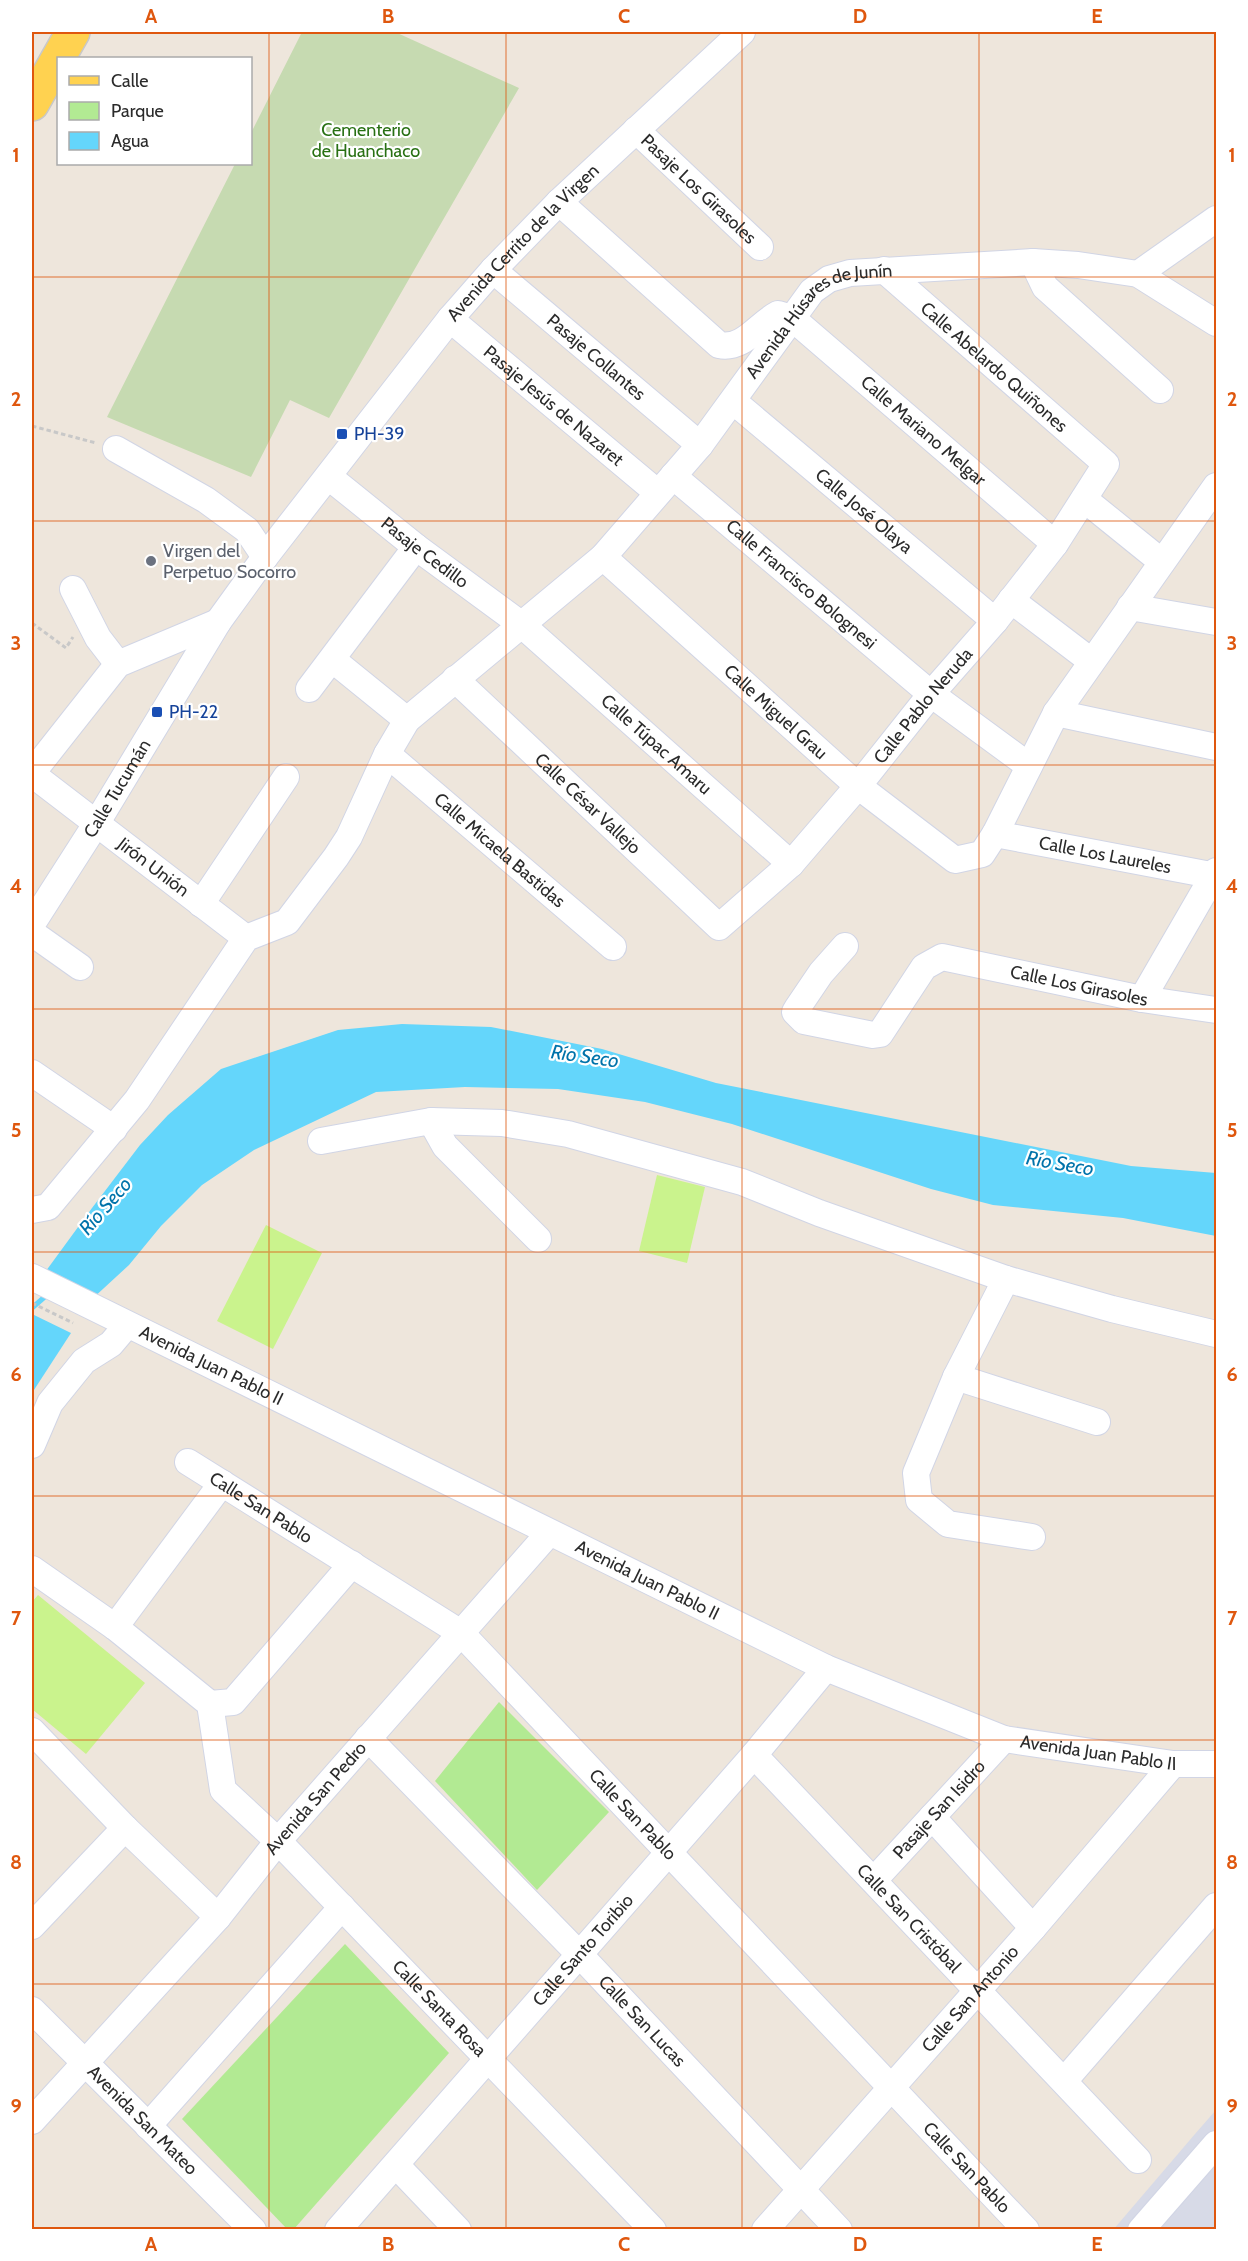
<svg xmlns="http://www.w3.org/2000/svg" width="1248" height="2261" viewBox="0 0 1248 2261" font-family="Cabin,sans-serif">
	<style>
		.airport { fill: #d7dae7 }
		.green { fill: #b2ea93 }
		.cemetery { fill: #c6dab1 }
		.pitch { fill: #caf38d }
		.water { fill: #64d6fb }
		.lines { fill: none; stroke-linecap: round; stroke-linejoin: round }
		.stream { stroke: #64d6fb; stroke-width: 5 }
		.minor-casing { stroke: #d1d5e5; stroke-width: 28 }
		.major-casing { stroke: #c8c8c8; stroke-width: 36 }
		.path { stroke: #c8c8c8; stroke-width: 3; stroke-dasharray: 4.5 3; stroke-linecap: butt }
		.minor { stroke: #fff; stroke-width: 26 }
		.major { stroke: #ffd250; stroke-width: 33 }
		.grid { fill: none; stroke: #df570e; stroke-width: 1.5; stroke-opacity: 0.55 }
		.transit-dot { fill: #1a4fb4; stroke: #fff; stroke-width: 2 }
		.worship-dot { fill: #6b7280; stroke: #fff; stroke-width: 2 }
		.labels { text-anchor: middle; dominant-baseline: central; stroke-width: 4.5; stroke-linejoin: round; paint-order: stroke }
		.park-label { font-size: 18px; fill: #287013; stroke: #fff }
		.street-label { font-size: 18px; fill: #2b2b2b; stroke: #fff }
		.transit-label { font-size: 18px; fill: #164399; stroke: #fff; text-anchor: start }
		.worship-label { font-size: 18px; fill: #5b616d; stroke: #fff; text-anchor: start }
		.water-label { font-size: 20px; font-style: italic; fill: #0073aa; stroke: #fff }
		.neatline { fill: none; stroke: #df570e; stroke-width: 2 }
		.grid-label { font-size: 20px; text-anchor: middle; font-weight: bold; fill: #df570e }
	</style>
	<rect width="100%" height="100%" fill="#eee6dc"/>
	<path class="airport" d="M1216,2110V2229L1113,2230L1195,2134Z"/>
	<g class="green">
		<path d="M499,1702L609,1812L537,1890L435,1781Z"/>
		<path d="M345,1944L449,2053L294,2229H287L182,2119Z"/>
	</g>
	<path class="cemetery" d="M302,32H395L519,88L329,418L290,400L251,477L107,417L235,164H250L251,133Z"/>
	<g class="pitch">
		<path d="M657,1175L705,1187L687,1263L639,1251Z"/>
		<path d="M266,1225L322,1253L273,1349L217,1321Z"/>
		<path d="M38,1595L145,1683L86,1754L32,1709V1602Z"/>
	</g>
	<g class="water">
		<path d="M402,1024L491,1027L602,1049L716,1083L1131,1166L1216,1173V1236L1123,1218L993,1205L931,1189L732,1124L645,1102L558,1089L465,1087L376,1092L254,1150L202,1185L161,1226L129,1265L91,1300L43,1275L92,1208L140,1145L168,1115L221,1069L338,1030Z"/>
		<path d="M32,1314L71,1333L32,1393Z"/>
	</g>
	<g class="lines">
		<path class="stream" d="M32,1308L48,1294"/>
		<defs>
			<g id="minor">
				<path id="s1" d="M636,130L760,247"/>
				<path id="s2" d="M559,202L719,345C744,350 758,324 778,314L792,318L1055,544"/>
				<path d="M1033,262L1045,287L1160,390"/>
				<path id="s3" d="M493,270L700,445"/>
				<path d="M1138,274L1216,219"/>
				<path id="s4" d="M450,319L658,493"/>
				<path id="s5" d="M733,401L995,621"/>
				<path d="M116,449L206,500L247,530L265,557"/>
				<path id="s6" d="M673,476L931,694L1029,766"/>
				<path id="s7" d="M329,477L416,547L522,625L791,864"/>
				<path d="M1084,499L1162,562"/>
				<path id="s8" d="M603,557L858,786L955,860L982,854L995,834L1056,713L1216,486"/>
				<path d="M73,589L98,638L118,664"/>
				<path d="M1011,600L1091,661"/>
				<path d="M1130,607L1216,622"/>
				<path d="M333,660L407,720"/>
				<path id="s9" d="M455,679L719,927L791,864L858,786L931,694L995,621L1055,544L1106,464L884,270"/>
				<path d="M309,689L416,547"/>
				<path d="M1056,713L1216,747"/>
				<path id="s10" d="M387,754L613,947"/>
				<path d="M32,773L118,664L218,622"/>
				<path id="s11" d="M32,774L246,938"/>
				<path id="s12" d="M995,834L1216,876"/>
				<path d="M201,904L286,777"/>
				<path id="s13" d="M32,924L96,824L218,622L265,557L450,319L493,270L559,202L742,32"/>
				<path d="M32,933L80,967"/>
				<path id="s14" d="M845,946L821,973L798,1007L795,1012L804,1021L873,1035L880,1034L924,967L942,957L1142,999L1216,1010"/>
				<path d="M1142,999L1216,871"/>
				<path d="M32,1073L114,1129"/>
				<path d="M431,1121L445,1146L538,1239"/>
				<path d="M321,1141L431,1121L502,1123L568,1134L742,1182L819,1213L1006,1279L1112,1309L1216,1334"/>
				<path id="s15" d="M32,1210L48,1207L137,1100L246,938L287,922L336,857L349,837L387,754L407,720L603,557L700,445L812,291L829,279L850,273L1033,262L1078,265L1138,274L1216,323"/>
				<path id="s16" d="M32,1277L826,1668L1004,1739L1173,1764H1216"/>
				<path d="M1006,1279L956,1377L916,1473L919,1500L948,1524L1032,1537"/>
				<path d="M956,1377L1097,1422"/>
				<path d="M32,1445L50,1403L84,1361L111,1344L127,1325"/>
				<path id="s17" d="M188,1462L461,1633L1026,2230"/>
				<path id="s18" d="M32,1569L115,1627L210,1704L223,1790L278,1841L653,2230"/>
				<path d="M115,1627L222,1483"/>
				<path d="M210,1704L233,1702L352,1564"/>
				<path d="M32,1731L125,1828L218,1917"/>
				<path id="s19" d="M368,1738L579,1954L839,2230"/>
				<path id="s20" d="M754,1755L1138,2160"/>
				<path d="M932,1817L1033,1928"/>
				<path id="s21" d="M874,1880L1004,1739"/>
				<path d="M32,1926L125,1828"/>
				<path id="s22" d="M32,2010L253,2230"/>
				<path d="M1064,2081L1216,1906"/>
				<path id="s23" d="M32,2121L218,1917L278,1841L549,1533"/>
				<path d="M148,2126L342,1907"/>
				<path d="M396,2165L458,2230"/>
				<path id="s24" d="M338,2230L754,1755L826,1668"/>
				<path id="s25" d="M765,2230L1033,1928L1173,1764"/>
				<path d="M1141,2230L1216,2144"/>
			</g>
			<path id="major" d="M32,104L73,32"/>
		</defs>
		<use href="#minor" class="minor-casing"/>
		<use href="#major" class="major-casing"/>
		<g class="path">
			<path d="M32,426L96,443"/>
			<path d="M32,623L66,648L73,637"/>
			<path d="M32,1303L73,1323"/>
		</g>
		<use href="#minor" class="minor"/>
		<use href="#major" class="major"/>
	</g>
	<path class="grid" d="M269,32V2230M506,32V2230M742,32V2230M979,32V2230M32,277H1216M32,521H1216M32,765H1216M32,1009H1216M32,1252H1216M32,1496H1216M32,1740H1216M32,1984H1216"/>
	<g class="transit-dot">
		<rect x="336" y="428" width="12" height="12" rx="3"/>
		<rect x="151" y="706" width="12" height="12" rx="3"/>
	</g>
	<circle class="worship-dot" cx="151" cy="561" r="6"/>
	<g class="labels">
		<g class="park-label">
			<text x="366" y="130">Cementerio<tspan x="366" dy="21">de Huanchaco</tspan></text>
		</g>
		<g class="street-label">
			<text stroke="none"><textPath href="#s1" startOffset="86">Pasaje Los Girasoles</textPath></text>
			<text stroke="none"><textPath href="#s13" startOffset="842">Avenida Cerrito de la Virgen</textPath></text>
			<text stroke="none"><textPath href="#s15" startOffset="1214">Avenida Húsares de Junín</textPath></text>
			<text stroke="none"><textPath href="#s3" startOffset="135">Pasaje Collantes</textPath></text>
			<text transform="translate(994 367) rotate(41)">Calle Abelardo Quiñones</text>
			<text stroke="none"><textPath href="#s4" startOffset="135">Pasaje Jesús de Nazaret</textPath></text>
			<text stroke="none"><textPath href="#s2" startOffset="471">Calle Mariano Melgar</textPath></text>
			<text stroke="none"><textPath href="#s5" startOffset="171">Calle José Olaya</textPath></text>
			<text stroke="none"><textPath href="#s7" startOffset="122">Pasaje Cedillo</textPath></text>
			<text stroke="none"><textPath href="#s6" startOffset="168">Calle Francisco Bolognesi</textPath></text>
			<text stroke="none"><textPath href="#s9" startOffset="664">Calle Pablo Neruda</textPath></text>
			<text stroke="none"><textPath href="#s8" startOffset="232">Calle Miguel Grau</textPath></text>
			<text stroke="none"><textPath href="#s7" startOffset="423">Calle Túpac Amaru</textPath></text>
			<text stroke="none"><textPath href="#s13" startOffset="160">Calle Tucumán</textPath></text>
			<text stroke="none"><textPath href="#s9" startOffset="182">Calle César Vallejo</textPath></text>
			<text stroke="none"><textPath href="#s10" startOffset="148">Calle Micaela Bastidas</textPath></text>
			<text stroke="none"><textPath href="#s12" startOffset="112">Calle Los Laureles</textPath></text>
			<text stroke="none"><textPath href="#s11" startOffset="153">Jirón Unión</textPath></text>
			<text stroke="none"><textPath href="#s14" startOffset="414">Calle Los Girasoles</textPath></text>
			<text stroke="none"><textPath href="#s16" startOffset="200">Avenida Juan Pablo II</textPath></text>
			<text stroke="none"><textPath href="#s17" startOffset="86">Calle San Pablo</textPath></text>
			<text stroke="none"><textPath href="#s16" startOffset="686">Avenida Juan Pablo II</textPath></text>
			<text stroke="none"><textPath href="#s16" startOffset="1172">Avenida Juan Pablo II</textPath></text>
			<text stroke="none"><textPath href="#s23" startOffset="430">Avenida San Pedro</textPath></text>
			<text stroke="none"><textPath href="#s21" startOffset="96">Pasaje San Isidro</textPath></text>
			<text stroke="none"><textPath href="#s17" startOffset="572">Calle San Pablo</textPath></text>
			<text stroke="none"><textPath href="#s20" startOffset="225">Calle San Cristóbal</textPath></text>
			<text stroke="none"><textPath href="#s24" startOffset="372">Calle Santo Toribio</textPath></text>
			<text stroke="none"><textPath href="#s25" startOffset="309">Calle San Antonio</textPath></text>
			<text stroke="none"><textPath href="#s18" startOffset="618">Calle Santa Rosa</textPath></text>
			<text stroke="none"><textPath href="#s19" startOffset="394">Calle San Lucas</textPath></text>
			<text stroke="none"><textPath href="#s22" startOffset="156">Avenida San Mateo</textPath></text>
			<text stroke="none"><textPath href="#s17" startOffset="1058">Calle San Pablo</textPath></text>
		</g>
		<g class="transit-label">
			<text x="354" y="434">PH-39</text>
			<text x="169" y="712">PH-22</text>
		</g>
		<g class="worship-label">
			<text x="163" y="551">Virgen del<tspan x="163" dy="21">Perpetuo Socorro</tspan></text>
		</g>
		<g class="water-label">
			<text transform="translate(585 1056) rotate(8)">Río Seco</text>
			<text transform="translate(1060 1163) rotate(10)">Río Seco</text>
			<text transform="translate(105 1206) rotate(-49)">Río Seco</text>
		</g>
	</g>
	<rect width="1248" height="2261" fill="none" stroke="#ffffff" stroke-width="66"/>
	<rect x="57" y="57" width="195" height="108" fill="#ffffff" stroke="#aaaaaa" stroke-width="1.5"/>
	<rect x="69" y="76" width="30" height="9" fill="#ffd250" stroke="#aaaaaa" stroke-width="1.5"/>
	<text x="111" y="87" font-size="18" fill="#2b2b2b">Calle</text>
	<rect x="69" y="102" width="30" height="18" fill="#b2ea93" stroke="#aaaaaa" stroke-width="1.5"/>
	<text x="111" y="117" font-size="18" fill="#2b2b2b">Parque</text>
	<rect x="69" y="132" width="30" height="18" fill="#64d6fb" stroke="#aaaaaa" stroke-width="1.5"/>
	<text x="111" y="147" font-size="18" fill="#2b2b2b">Agua</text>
	<rect x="33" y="33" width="1182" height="2195" class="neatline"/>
	<g class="grid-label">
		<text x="151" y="23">A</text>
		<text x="388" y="23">B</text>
		<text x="624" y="23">C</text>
		<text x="860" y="23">D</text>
		<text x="1097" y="23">E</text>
		<text x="16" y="162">1</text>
		<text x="1232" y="162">1</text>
		<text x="16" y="406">2</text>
		<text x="1232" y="406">2</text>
		<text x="16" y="650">3</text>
		<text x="1232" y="650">3</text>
		<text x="16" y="893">4</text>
		<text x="1232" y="893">4</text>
		<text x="16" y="1137">5</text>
		<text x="1232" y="1137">5</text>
		<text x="16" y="1381">6</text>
		<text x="1232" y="1381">6</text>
		<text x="16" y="1625">7</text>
		<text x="1232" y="1625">7</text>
		<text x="16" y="1869">8</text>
		<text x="1232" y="1869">8</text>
		<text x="16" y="2113">9</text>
		<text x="1232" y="2113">9</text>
		<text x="151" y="2251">A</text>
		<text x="388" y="2251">B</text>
		<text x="624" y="2251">C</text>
		<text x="860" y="2251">D</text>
		<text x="1097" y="2251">E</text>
	</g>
</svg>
